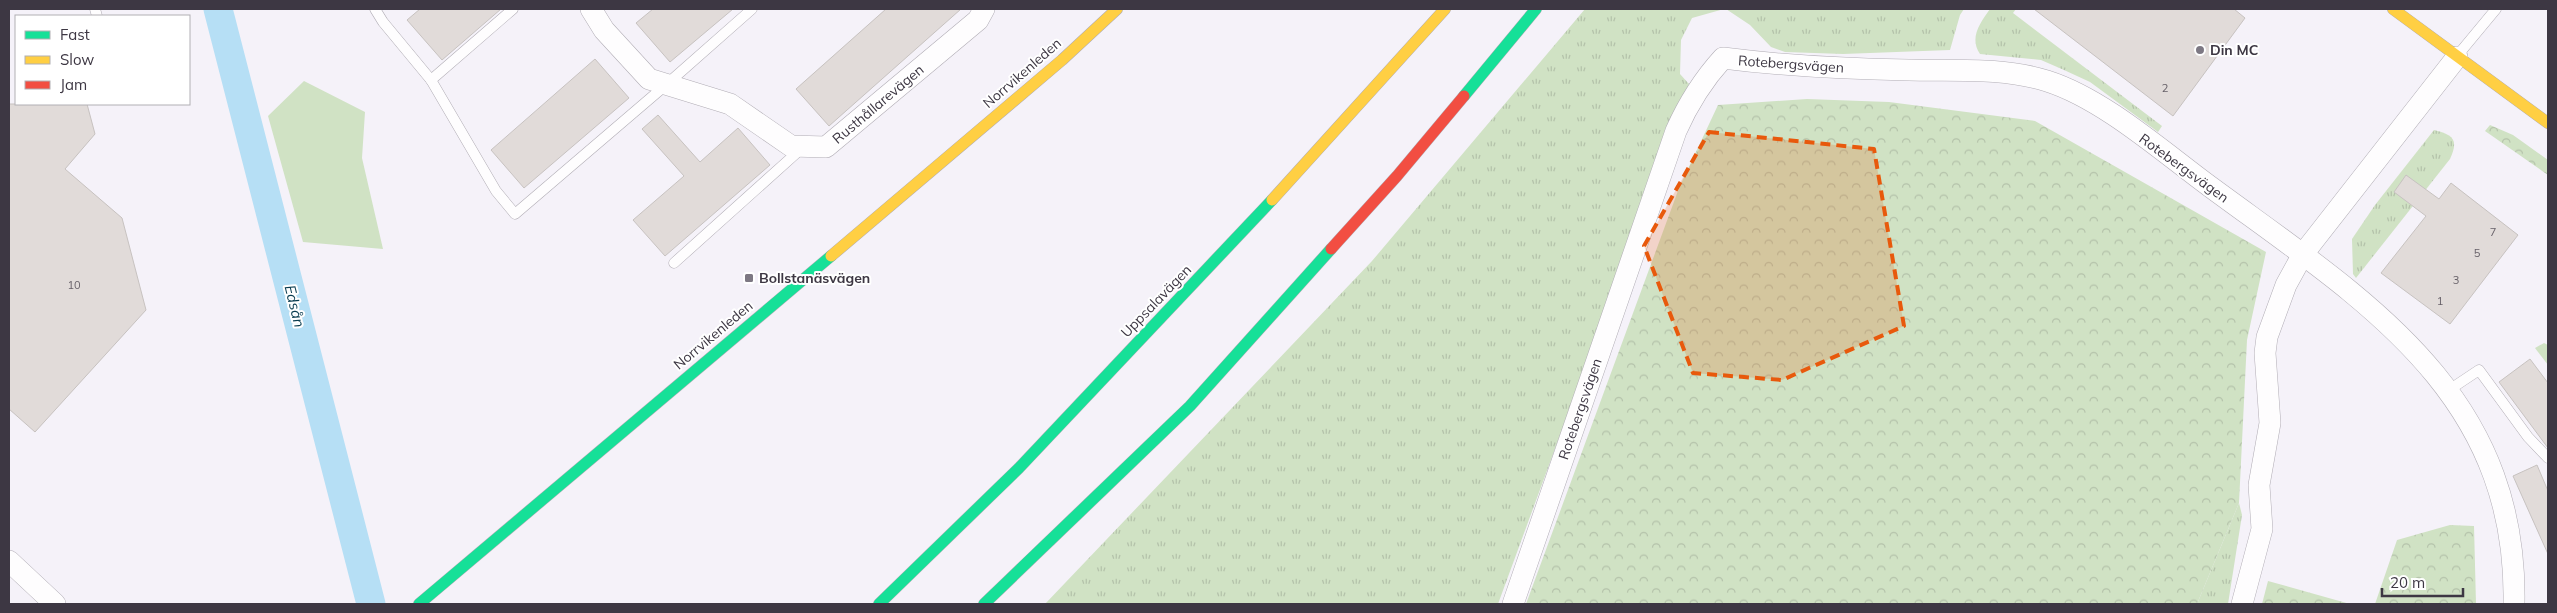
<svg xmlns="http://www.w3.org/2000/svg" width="2557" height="613" viewBox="0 0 2557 613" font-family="Mulish,sans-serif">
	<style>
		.grass { fill: url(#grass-tufts) }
		.forest { fill: url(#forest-crowns) }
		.park { fill: #d0e2c4 }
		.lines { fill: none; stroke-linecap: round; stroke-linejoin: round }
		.canal { stroke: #b6dff5; stroke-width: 29 }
		.building { fill: #e1dbd9; stroke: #c7c2c0 }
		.lane-casing { stroke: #b1adb5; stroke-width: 11 }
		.street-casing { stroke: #b1adb5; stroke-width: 22 }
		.fast-casing { stroke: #b1adb5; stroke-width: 12 }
		.slow-casing { stroke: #b1adb5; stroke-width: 12 }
		.jam-casing { stroke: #b1adb5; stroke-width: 12 }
		.lane { stroke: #fefdfe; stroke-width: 10 }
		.street { stroke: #fefdfe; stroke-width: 21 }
		.fast { stroke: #16e098; stroke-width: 11 }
		.slow { stroke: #ffcf43; stroke-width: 11 }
		.jam { stroke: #f24e42; stroke-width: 11 }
		.marked { fill: #e8590c; fill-opacity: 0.2; stroke: #e8590c; stroke-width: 4; stroke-dasharray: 10 6; stroke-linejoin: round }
		.poi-dot { fill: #7d7883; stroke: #fff; stroke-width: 2 }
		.labels { text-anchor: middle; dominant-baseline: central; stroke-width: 4; stroke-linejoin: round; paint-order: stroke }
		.number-label { font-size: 11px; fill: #666068 }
		.poi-label { font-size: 14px; font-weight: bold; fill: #3d3743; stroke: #fff; text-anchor: start }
		.street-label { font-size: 14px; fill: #3d3743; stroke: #fff }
		.water-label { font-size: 15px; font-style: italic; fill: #093c4f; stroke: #fff }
	</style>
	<defs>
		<pattern id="grass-tufts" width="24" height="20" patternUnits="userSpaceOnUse" patternTransform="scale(1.25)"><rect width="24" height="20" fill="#d0e2c4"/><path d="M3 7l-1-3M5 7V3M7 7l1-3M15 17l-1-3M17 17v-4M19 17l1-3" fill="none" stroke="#b4c2aa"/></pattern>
		<pattern id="forest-crowns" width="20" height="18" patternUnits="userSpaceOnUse" patternTransform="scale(1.25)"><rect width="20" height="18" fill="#d0e2c4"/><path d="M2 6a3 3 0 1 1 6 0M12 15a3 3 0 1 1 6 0" fill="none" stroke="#b4c2aa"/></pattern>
	</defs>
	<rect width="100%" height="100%" fill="#f5f2f9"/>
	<g class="grass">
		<path d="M1585,9H1724L1692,18L1681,40L1680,74L1689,84L1498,604H1045L1372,261Z"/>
		<path d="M1726,9H1964L1960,15L1950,50L1843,54L1785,52L1771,47L1750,25Z"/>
		<path d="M1990,9H2016L2013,13L2162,126L2158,132L2090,82L2064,70L2041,60L1980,54C1969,38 1980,23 1990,9Z"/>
		<path d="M2434,130C2453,135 2459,139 2450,159L2356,278L2353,274L2352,239L2375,205Z"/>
		<path d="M2239,503L2242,515L2228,604H2197Z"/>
	</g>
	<g class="forest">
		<path d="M1807,99L1889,102L2035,121L2266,252L2247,340L2239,503L2197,604H1526L1679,188L1718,105Z"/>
		<path d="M2490,125L2513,135L2548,160V175L2485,131Z"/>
		<path d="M2450,525L2474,526L2476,604H2375L2397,540Z"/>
		<path d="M2268,581L2350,604H2262Z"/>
	</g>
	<g class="park">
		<path d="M304,81L365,112L362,158L383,249L303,242L268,116Z"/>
		<path d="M2544,343L2548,345V365L2535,348Z"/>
	</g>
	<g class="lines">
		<path class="canal" d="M218,9L371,604"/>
	</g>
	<g class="building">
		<path d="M420,9H501L442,60L407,20Z"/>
		<path d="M653,9H733L670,62L636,23Z"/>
		<path d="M886,9H961L829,126L796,89Z"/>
		<path d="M2034,9H2234L2245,18L2173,116Z"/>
		<path d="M595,59L629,98L524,188L491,150Z"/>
		<path d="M9,104H87L95,134L65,169L122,218L146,310L35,432L9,409Z"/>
		<path d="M658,115L700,162L738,128L770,165L665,256L633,220L684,176L642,129Z"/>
		<path d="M2406,175L2439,199L2451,183L2518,235L2450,324L2381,273L2426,216L2394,192Z"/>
		<path d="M2530,359L2548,383V448L2499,382Z"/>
		<path d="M2537,465L2548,491V554L2513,476Z"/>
	</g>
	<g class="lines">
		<defs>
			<g id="lane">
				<path d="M95,9L97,16"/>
				<path d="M375,9L383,22L431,80"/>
				<path d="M513,9L431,80L496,191L515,214L667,84L752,9"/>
				<path d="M2457,56L2496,9"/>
				<path d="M674,263L801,149"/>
				<path d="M2449,390L2479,370L2528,437L2548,458"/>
			</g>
			<g id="street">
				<path d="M591,9L604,30L649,79L730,104L791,146L826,147L978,20L984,9"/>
				<path d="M9,561L55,604"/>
				<path d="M1513,604L1676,131C1688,104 1702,81 1723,58C1785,66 1846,69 1909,70C1955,71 2003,67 2047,81C2104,99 2164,153 2212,188C2364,300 2518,392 2514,604"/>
				<path d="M2242,604L2262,529L2259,485L2270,423L2265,353L2267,337L2286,285L2303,254L2457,57"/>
			</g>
			<g id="fast">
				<path d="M1464,96L1536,9"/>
				<path d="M419,604L831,256"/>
				<path d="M879,604L1019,468L1272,200"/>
				<path d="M984,604L1190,406L1331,249"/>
			</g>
			<g id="slow">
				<path d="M2393,9L2548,123"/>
				<path d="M1272,200L1445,9"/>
				<path d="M831,256L1062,60L1117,9"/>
			</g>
			<path id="jam" d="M1331,249L1397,176L1464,96"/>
		</defs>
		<use href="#lane" class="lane-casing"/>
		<use href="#street" class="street-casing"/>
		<use href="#fast" class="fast-casing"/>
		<use href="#slow" class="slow-casing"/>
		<use href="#jam" class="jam-casing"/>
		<use href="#lane" class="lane"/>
		<use href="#street" class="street"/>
		<use href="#fast" class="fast"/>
		<use href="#slow" class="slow"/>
		<use href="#jam" class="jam"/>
	</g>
	<path class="marked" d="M1709,132L1874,149L1904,326L1782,380L1693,373L1644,246Z"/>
	<g class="poi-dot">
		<circle cx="2200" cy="50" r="5"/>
		<rect x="744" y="273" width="10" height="10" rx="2.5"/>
	</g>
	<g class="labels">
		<g class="number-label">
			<text x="2165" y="88">2</text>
			<text x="2493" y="232">7</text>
			<text x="2477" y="253">5</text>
			<text x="2456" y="280">3</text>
			<text x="74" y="285">10</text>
			<text x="2440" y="301">1</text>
		</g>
		<g class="poi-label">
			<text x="2210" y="50">Din MC</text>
			<text x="759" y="278">Bollstanäsvägen</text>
		</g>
		<g class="street-label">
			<text transform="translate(1791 64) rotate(4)">Rotebergsvägen</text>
			<text transform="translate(1022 73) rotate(-41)">Norrvikenleden</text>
			<text transform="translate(878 104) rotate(-40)">Rusthållarevägen</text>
			<text transform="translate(2184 168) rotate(36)">Rotebergsvägen</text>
			<text transform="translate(1156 301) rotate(-46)">Uppsalavägen</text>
			<text transform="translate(713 335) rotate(-40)">Norrvikenleden</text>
			<text transform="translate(1580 409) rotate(-71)">Rotebergsvägen</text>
		</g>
		<g class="water-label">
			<text transform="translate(295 306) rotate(76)">Edsån</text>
		</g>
	</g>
	<rect width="2557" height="613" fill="none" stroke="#3d3743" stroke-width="20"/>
	<rect x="15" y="15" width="175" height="90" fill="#ffffff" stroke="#b1afb4"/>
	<rect x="25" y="31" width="25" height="8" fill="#16e098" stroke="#b1afb4"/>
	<text x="60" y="40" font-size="15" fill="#3d3743">Fast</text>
	<rect x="25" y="56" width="25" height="8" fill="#ffcf43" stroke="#b1afb4"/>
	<text x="60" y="65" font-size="15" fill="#3d3743">Slow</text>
	<rect x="25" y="81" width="25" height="8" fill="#f24e42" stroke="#b1afb4"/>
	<text x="60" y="90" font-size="15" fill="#3d3743">Jam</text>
	<path d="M2382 588v8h81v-8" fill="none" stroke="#3d3743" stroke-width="2.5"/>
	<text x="2390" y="588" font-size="15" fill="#3d3743" stroke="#ffffff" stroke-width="4" paint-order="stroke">20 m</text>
</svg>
